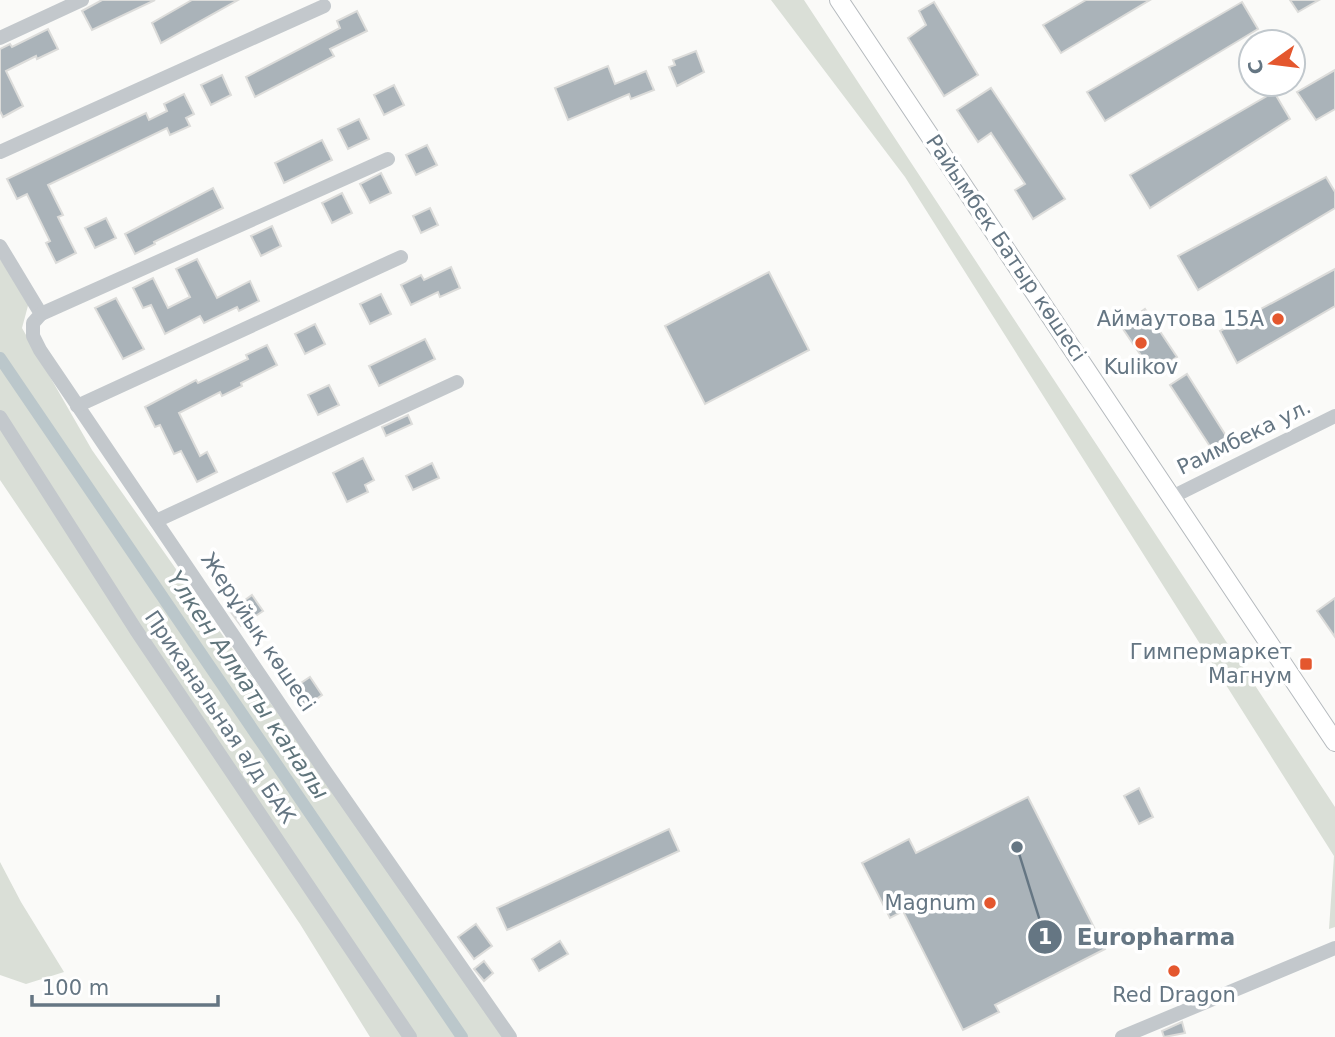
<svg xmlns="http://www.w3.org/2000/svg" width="1335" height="1037" viewBox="0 0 1335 1037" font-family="'DejaVu Sans',sans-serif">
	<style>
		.green { fill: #dadfd7 }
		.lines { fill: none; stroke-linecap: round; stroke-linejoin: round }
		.canal { stroke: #bbc7cb; stroke-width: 12 }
		.building { fill: #aab3b9; stroke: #dcdcda; stroke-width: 2 }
		.major-casing { stroke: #b5babe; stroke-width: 20 }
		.minor { stroke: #c3c8cc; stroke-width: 14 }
		.major { stroke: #fff; stroke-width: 18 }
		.poi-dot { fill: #e4572e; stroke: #fff; stroke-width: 2.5 }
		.labels { text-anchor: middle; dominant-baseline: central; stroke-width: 7; stroke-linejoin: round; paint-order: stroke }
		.street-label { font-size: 21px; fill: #657683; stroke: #fff }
		.poi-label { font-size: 21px; fill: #657683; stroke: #fff; text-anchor: end }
		.water-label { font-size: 23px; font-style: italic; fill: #60757c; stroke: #fff }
		.leader { fill: none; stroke: #657683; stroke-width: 2.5 }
		.callout-dot { fill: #657683; stroke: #fff; stroke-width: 2.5 }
		.mark-label { font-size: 21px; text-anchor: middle; font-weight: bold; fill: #fff }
		.callout-label { font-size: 23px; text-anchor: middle; font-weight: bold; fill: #657683; stroke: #fff; stroke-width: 7; stroke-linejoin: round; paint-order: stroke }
	</style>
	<rect width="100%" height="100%" fill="#fafaf8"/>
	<g class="green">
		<path d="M771,0H804L1335,807V927L1329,929L1334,856L905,177Z"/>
		<path d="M0,259L29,302L22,328L92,450L506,1037H370L300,924L0,480Z"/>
		<path d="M0,862L21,902L64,972L26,984L0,975Z"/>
	</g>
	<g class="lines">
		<path class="canal" d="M0,358L462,1037"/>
	</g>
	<g class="building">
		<path d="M102,0H155L92,30L82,11Z"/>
		<path d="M192,0H238L161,43L152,23Z"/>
		<path d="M1086,0H1150L1061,53L1043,25Z"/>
		<path d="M1290,0H1319L1298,12Z"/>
		<path d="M934,2L978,75L944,96L908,38L926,25L919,11Z"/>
		<path d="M1242,2L1258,29L1105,121L1087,92Z"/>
		<path d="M357,11L367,31L330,49L334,56L255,97L246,77L340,28L337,21Z"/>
		<path d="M48,29L58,49L37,59L36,56L6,71L23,106L3,117L0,111V49L10,44L12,47Z"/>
		<path d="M696,51L704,72L677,86L669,67L675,65L673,60Z"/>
		<path d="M608,66L615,84L646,71L654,90L631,99L629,94L568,120L555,88Z"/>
		<path d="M1335,70V109L1316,120L1297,92Z"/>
		<path d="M222,75L231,95L211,105L201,85Z"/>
		<path d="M394,85L404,105L384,115L374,95Z"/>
		<path d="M991,88L1065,199L1033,219L1015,190L1025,184L991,133L978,142L957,110Z"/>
		<path d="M1274,92L1290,119L1150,208L1130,175Z"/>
		<path d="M184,94L194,114L186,118L190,126L170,135L167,128L48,185L63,215L58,217L76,253L56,263L46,243L50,241L27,194L17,199L7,179L146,113L149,120L167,111L164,104Z"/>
		<path d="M359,119L369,139L348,149L338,129Z"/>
		<path d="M322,140L332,160L284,183L275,163Z"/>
		<path d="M427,145L437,165L416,175L406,155Z"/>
		<path d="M381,173L391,193L370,203L360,184Z"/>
		<path d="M1326,177L1335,192V208L1198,290L1178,256Z"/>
		<path d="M213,188L223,208L154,242L155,244L135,254L125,234Z"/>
		<path d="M342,193L352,213L332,223L322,203Z"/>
		<path d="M430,208L438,225L421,233L413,216Z"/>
		<path d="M106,218L116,238L95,248L85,228Z"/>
		<path d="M272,226L281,246L261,256L251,236Z"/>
		<path d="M197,259L217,298L250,281L259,301L239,311L237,307L204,323L200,316L165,334L151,305L143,308L133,288L153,278L168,308L190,297L176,269Z"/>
		<path d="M451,267L460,288L440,297L438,292L411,305L401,285L421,275L424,280Z"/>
		<path d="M1335,269V306L1237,363L1220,331Z"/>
		<path d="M769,272L809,350L705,404L665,326Z"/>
		<path d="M381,294L391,314L370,324L360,304Z"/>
		<path d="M116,298L144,349L123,359L95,308Z"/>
		<path d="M1145,309L1177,357L1153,373L1121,326Z"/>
		<path d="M315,324L325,344L305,354L295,334Z"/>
		<path d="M425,339L435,359L379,386L369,366Z"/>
		<path d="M267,345L277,365L241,383L242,386L222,396L220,392L179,413L200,456L207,452L217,472L197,482L181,451L174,454L160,425L155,427L145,407L196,380L198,383L248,359L246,355Z"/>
		<path d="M1187,374L1233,447L1217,457L1170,385Z"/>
		<path d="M329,385L339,405L318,415L308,395Z"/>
		<path d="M408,415L412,424L386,436L382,427Z"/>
		<path d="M363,458L374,480L365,485L368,492L347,502L333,473Z"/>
		<path d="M432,463L439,478L413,490L406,476Z"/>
		<path d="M252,595L263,611L241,626L230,611Z"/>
		<path d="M1335,598V637L1317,611Z"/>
		<path d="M310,677L322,695L305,707L292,689Z"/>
		<path d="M1139,788L1153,817L1139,824L1124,796Z"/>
		<path d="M1028,797L1105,949L995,1005L999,1012L963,1030L903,911L890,918L862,863L909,839L916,853Z"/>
		<path d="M669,829L679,851L507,930L497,908Z"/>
		<path d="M476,924L492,946L474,959L458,937Z"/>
		<path d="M560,941L568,954L539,971L532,959Z"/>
		<path d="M484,961L493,973L484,981L474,969Z"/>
		<path d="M1182,1022L1185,1033L1164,1037L1162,1031Z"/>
	</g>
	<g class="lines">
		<defs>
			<path id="major" d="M839,0L1335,742"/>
		</defs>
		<use href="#major" class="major-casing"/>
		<g class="minor">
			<path d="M0,38L82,0"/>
			<path d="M0,152L324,6"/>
			<path d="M0,246L41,314L33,323V336L40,350L325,771L510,1037"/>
			<path d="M41,314L388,159"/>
			<path d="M77,406L401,257"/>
			<path d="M0,417L136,630L410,1037"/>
			<path d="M1172,497L1335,416"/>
			<path d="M156,521L457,382"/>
			<path d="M1122,1037L1335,948"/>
		</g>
		<use href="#major" class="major"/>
	</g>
	<g class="poi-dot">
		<circle cx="1278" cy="319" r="7"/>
		<circle cx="1141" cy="343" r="7"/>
		<rect x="1299" y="657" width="14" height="14" rx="3.5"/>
		<circle cx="990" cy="903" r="7"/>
		<circle cx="1174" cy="971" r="7"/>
	</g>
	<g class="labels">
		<g class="street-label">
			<text transform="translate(1006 248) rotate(56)">Райымбек Батыр көшесі</text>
			<text transform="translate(1244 437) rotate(-26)">Раимбека ул.</text>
			<text transform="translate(258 632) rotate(56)">Жерұйық көшесі</text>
			<text transform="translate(220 717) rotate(56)">Приканальная а/д БАК</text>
		</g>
		<g class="poi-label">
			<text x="1264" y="319">Аймаутова 15А</text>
			<text x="1141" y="367" text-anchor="middle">Kulikov</text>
			<text x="1292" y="652">Гимпермаркет<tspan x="1292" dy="24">Магнум</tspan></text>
			<text x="976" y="903">Magnum</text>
			<text x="1174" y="995" text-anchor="middle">Red Dragon</text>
		</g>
		<g class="water-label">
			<text transform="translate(248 685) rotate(56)">Үлкен Алматы каналы</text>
		</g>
	</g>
	<path class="leader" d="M1017 847L1045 937"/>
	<g class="callout-dot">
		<circle cx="1017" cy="847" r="7"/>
		<circle cx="1045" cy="937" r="18"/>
	</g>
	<g class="mark-label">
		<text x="1045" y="944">1</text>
	</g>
	<g class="callout-label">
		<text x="1156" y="945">Europharma</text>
	</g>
	<g transform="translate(1272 63) rotate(256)"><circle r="33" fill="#ffffff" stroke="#c1c8cd" stroke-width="2"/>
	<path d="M0-5L12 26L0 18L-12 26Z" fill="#e4572e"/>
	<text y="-10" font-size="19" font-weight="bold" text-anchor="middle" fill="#657683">С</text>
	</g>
	<path d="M32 995v10h186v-10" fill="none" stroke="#657683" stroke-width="3.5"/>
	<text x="42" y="995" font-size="21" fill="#657683" stroke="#ffffff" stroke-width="5" paint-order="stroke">100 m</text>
</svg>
